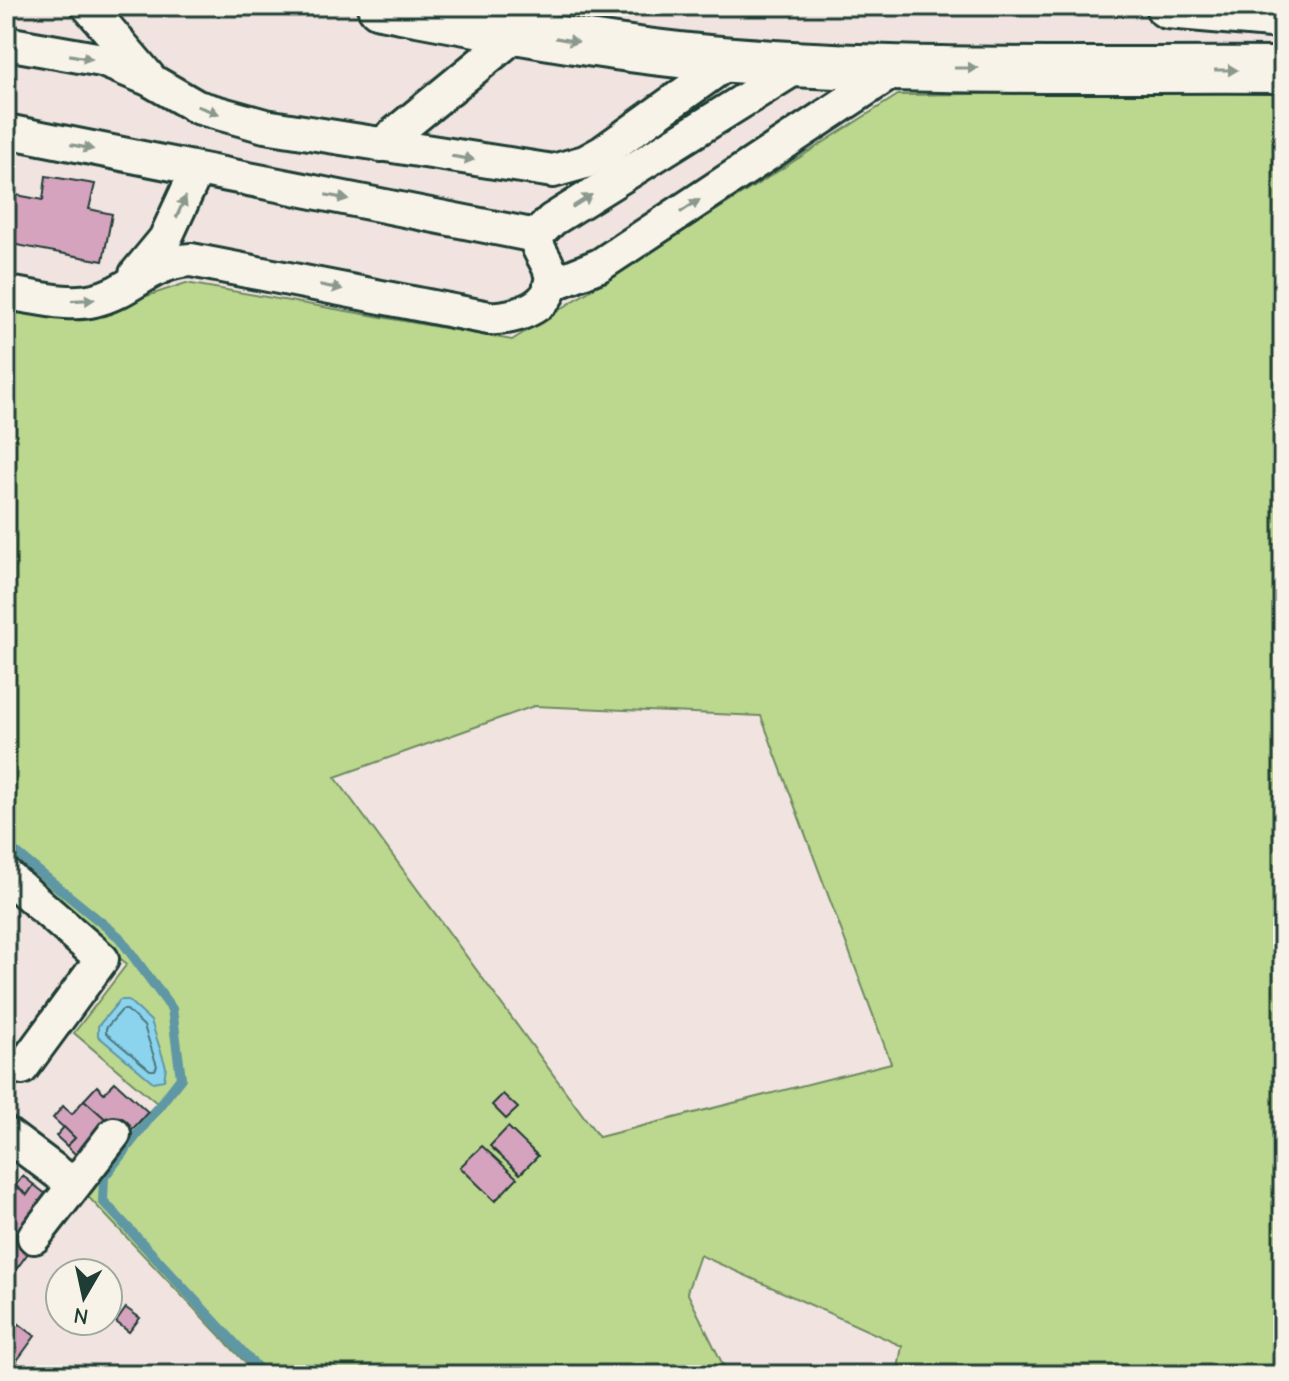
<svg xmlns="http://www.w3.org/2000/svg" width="1289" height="1381" viewBox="0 0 1289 1381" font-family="'Comic Neue',sans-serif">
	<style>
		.green { fill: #bcd78e; stroke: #6e8a61; stroke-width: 2; fill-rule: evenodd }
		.water { fill: #8cd3ee; stroke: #6097a4; stroke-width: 2 }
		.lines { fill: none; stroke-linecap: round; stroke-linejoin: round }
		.shore { stroke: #4b797e; stroke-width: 2 }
		.stream { stroke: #6097a4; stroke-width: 10 }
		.building { fill: #d6a3bf; stroke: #1f3d34; stroke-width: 2 }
		.minor-casing { stroke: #1f3d34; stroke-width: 38 }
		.highway-casing { stroke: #1f3d34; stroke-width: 50 }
		.minor { stroke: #f7f3e8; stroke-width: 32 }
		.highway { stroke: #f7f3e8; stroke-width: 44 }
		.oneway { fill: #8b988e }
	</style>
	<rect width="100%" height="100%" fill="#f0e3e0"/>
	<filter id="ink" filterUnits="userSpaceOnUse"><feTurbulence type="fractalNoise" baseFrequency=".0125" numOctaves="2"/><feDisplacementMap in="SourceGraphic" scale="16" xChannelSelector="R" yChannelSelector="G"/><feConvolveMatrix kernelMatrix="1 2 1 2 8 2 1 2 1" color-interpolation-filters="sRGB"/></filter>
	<g filter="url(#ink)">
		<path class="green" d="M1283,90V1375H897L902,1346L700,1255L687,1292L728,1375H257L78,1186L157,1103L74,1033L127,964L6,865V308L84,317L186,283L512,340L898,95ZM534,706L761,716L891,1063L599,1137L335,777Z"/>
		<path class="water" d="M120,1000H128L151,1021L166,1067L164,1080L153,1082L98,1036V1026Z"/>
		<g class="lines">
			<path class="shore" d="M122,1010H127L144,1026L157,1066L155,1070H150L106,1033V1028Z"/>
			<path class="stream" d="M6,845L119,937L172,1009L181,1078L104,1177L103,1201L264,1375"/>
		</g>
		<g class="building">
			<path d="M46,176L95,184L89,209L112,214L103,261L6,243V193L43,200Z"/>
			<path d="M115,1082L148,1112L129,1133L110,1123L84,1100L97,1086L104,1093Z"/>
			<path d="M503,1094L518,1108L506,1119L492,1105Z"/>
			<path d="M84,1100L110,1123L78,1157L67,1146L75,1138L53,1118L63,1106L72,1114Z"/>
			<path d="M64,1127L75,1138L67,1146L56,1136Z"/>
			<path d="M508,1127L538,1156L520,1174L490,1146Z"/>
			<path d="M482,1146L517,1178L495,1201L460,1167Z"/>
			<path d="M23,1176L34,1185L27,1195L15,1186Z"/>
			<path d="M6,1178L27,1195L34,1185L47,1195L20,1232L6,1221Z"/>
			<path d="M6,1221L20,1232L16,1237L31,1249L15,1271L6,1264Z"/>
			<path d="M126,1308L140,1318L129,1332L116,1322Z"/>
			<path d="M6,1314L35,1336L16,1362L25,1369L21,1375H6Z"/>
		</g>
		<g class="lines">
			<defs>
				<g id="minor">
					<path d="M88,6L152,81L197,107L265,126L553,171L585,162L603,152L731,60"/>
					<path d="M6,43L102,60L146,78"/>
					<path d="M6,131L536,236L552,220L802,64"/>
					<path d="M381,145L520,31"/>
					<path d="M136,274L165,239L197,170"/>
					<path d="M550,285L600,265L898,68"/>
					<path d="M6,293C33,296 67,307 94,300C131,292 150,262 191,260L489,318C514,320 561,304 550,271C546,258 536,249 536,236"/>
					<path d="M6,875L102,959L22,1068"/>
					<path d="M6,1134L74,1185"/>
					<path d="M34,1237L114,1134"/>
				</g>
				<g id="highway">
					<path d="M380,6C497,28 614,51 733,60C916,74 1100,69 1283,70"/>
					<path d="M1168,6L1283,16"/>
				</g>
			</defs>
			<use href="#minor" class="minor-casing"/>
			<use href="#highway" class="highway-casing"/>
			<use href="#minor" class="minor"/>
			<use href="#highway" class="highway"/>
		</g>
		<defs><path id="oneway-solid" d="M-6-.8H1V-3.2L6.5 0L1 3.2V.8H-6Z" transform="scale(2)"/></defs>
		<g class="oneway">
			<use href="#oneway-solid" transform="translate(567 40) rotate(10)"/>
			<use href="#oneway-solid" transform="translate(81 57) rotate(10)"/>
			<use href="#oneway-solid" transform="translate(966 68)"/>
			<use href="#oneway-solid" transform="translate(1226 70)"/>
			<use href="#oneway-solid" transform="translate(208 110) rotate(19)"/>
			<use href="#oneway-solid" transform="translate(82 147) rotate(12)"/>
			<use href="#oneway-solid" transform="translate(463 158) rotate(9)"/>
			<use href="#oneway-solid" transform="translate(337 197) rotate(11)"/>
			<use href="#oneway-solid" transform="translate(582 201) rotate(-32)"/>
			<use href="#oneway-solid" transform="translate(690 206) rotate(-33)"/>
			<use href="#oneway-solid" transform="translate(181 207) rotate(-66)"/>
			<use href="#oneway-solid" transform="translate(331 287) rotate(11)"/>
			<use href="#oneway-solid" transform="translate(83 300) rotate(-3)"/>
		</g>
	</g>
	<rect width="1289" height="1381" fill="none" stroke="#f7f3e8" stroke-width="32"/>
	<rect x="16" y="16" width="1257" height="1349" fill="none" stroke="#1f3d34" stroke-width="3" filter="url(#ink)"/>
	<g transform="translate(84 1297) rotate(189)"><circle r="38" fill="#f7f3e8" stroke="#a1aaa0" stroke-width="2"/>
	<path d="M0-6L14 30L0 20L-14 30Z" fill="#1f3d34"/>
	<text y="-12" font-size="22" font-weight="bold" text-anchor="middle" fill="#1f3d34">N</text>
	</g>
</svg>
